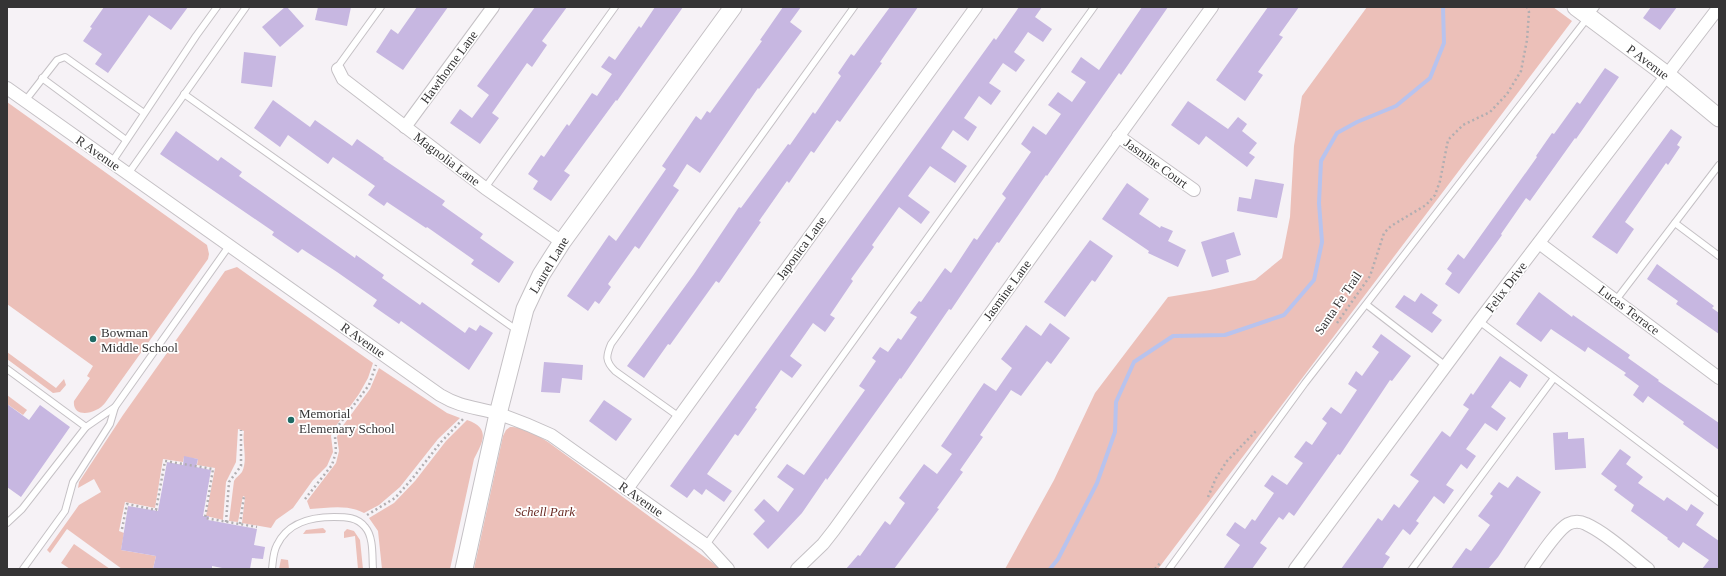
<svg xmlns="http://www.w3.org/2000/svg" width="1726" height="576" viewBox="0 0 1726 576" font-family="Georgia,serif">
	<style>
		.green { fill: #ecc0b9 }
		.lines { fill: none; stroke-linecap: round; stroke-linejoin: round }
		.stream { stroke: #b8c3ee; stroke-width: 4 }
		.building { fill: #c7b7e1 }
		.lane-casing { stroke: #c5c1c5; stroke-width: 8 }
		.street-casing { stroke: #c5c1c5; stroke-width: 14 }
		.secondary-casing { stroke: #c5c1c5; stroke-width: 19 }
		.path { stroke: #b1aeb1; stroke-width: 2.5; stroke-dasharray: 2 3; stroke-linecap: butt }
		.lane { stroke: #fff; stroke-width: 6 }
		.street { stroke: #fff; stroke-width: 12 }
		.secondary { stroke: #fff; stroke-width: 17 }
		.poi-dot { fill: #1f6a64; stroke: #fff; stroke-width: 1.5 }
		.labels { text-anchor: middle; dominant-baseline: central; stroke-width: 3.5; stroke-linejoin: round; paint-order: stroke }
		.street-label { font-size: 13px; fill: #353435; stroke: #fff }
		.poi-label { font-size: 13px; fill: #353435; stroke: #fff; text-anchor: start }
		.park-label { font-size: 13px; font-style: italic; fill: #6b2c25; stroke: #fff }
	</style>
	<rect width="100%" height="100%" fill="#f6f2f6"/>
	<g class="green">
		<path d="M1367,7H1553L1572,21L1158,569H1005L1054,480L1095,393L1168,297L1210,290L1255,280L1282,258L1290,217L1294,146L1302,96Z"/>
		<path d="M7,102L207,245L209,254L208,259L105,403C97,414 72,419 74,401L90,378L87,376L93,366L7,304Z"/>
		<path d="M237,267L373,363L368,378L359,394L333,430L331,436L333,452L327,466L313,480L293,508L276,520L271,528L242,523L245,497L243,496L238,522L229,521L234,481C236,477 240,475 242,472C248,460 242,444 244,431L238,429L236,462L226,482L223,520L206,516L215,468L197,465L198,459L184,457L183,462L163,459L155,508L125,502L119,531L124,533L121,550L156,556L153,569H122L67,529L50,553L47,550L79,505L101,492L94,479L78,488L79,482L123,415L225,271Z"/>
		<path d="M7,352L56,388L64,379L66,385L60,392L53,393L7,359Z"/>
		<path d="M379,368L447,413L460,418L438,439L400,487L379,505L364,513C347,504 328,508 310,509L307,501L336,463L339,451L337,437L339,431L370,389Z"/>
		<path d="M7,395L27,410L23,415L7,404Z"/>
		<path d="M467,420C491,428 483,442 474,459L450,569H382L378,531L369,518L394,503L415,481L446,441Z"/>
		<path d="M510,427C524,426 537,435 548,442L721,569H474L503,436L506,430Z"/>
		<path d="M323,528L326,531L325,533L303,534L306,530Z"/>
		<path d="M347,529L354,531L360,540L363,569H358L355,536L344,538V532Z"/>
		<path d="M74,544L110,569H70L61,563Z"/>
		<path d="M281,559L288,560L289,569H279Z"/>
	</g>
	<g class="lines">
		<path class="stream" d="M1050,569L1058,559L1097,483L1115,432L1116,402L1134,362L1173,336L1225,335L1284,315L1314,280L1322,242L1319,203L1321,161L1337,133L1357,122L1396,106L1430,78L1444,43L1443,7"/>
	</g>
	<g class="building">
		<path d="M104,7H188L171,30L149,15L108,73L95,64L102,54L83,41L92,28L90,27Z"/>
		<path d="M285,7H287L304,26L280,47L262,27Z"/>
		<path d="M318,7H351L347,26L315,20Z"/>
		<path d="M417,7H448L403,70L376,52L391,29L398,34Z"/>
		<path d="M535,7H567L542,41L547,45L532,67L527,63L492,113L499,118L480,144L450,123L460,109L472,118L489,95L477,86Z"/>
		<path d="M655,7H683L617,101L616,100L564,171L570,175L551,201L533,189L538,181L528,174L541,155L544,157L567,124L569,126L592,93L597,96L612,74L601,67L609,56L615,60L639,26L641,28Z"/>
		<path d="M783,7H801L790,22L802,31L759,89L758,88L700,173L687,164L673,186L679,190L639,249L635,246L608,284L611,287L599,304L595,301L588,311L567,296L609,235L616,241L666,169L662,166L696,116L701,120L707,111L710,113L762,41L760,40Z"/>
		<path d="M890,7H918L880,62L882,63L840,122L837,120L814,153L811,151L789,183L787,181L759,221L761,222L719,283L716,281L670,345L668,344L644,378L627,366L694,274L739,207L741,208L788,144L790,145L813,112L815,114L841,76L838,73L851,54L854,56Z"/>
		<path d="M1019,7H1042L1035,17L1052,29L1043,42L1028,32L1014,52L1025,60L1016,72L1003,63L989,83L1001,91L991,105L979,96L964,118L977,127L968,141L953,130L941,148L967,166L955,183L930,166L908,196L930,212L921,224L899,207L872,245L874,247L851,279L853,281L830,315L835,318L825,332L813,323L790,356L802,365L792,378L781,370L755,408L757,409L738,436L735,434L707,474L732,491L724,502L706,489L702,495L694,489L687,498L670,486L994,38L996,40Z"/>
		<path d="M1142,7H1168L1121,75L1119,73L1047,176L1046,175L999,243L997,242L951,310L949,309L901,379L900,378L827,480L826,478L802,513L768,549L753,534L765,521L754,510L764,499L778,512L794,489L777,477L787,464L804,475L865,390L859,386L876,361L872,358L880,347L888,352L898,338L901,340L917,317L910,313L919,301L921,302L945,268L951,273L974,238L977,240L1006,198L1002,194L1031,152L1021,144L1033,126L1046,135L1061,114L1048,105L1058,92L1072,102L1086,82L1071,72L1081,57L1099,70Z"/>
		<path d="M1268,7H1299L1279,35L1283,37L1258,72L1263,75L1245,101L1216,80Z"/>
		<path d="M1651,7H1677L1660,30L1643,18Z"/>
		<path d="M244,52L276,56L272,87L241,83Z"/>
		<path d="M1605,68L1619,77L1576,139L1575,138L1530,201L1526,198L1501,234L1502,235L1459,294L1445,284L1452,273L1447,269L1458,254L1464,259L1537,157L1536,156L1552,133L1554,134L1577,102L1580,104Z"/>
		<path d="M273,100L310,127L315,120L352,146L357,139L384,158L383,159L445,201L442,205L483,234L480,238L514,262L499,283L471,264L474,260L427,227L426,228L387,202L384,206L368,195L375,186L333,157L328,164L288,135L280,147L254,128Z"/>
		<path d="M1188,101L1228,129L1238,117L1247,124L1242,131L1257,143L1249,153L1255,157L1247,167L1206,136L1199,145L1171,125Z"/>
		<path d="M1671,129L1682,137L1677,145L1680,147L1668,165L1666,163L1625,222L1634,229L1617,254L1592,237Z"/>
		<path d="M176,131L218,161L221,157L242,172L239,176L355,258L356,255L384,275L382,278L420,305L422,302L465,333L469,327L476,331L480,325L493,333L469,370L401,321L399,324L373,306L377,300L337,272L302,249L298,253L272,235L274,232L160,154Z"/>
		<path d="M1255,179L1284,184L1277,218L1237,211L1239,197L1251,199Z"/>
		<path d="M1127,183L1149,199L1139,214L1160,228L1161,226L1173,231L1168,241L1186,250L1178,267L1148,253L1149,251L1102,219Z"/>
		<path d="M1234,232L1241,255L1226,260L1229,272L1212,277L1201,242Z"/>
		<path d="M1090,240L1113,256L1095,282L1092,280L1065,317L1044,302Z"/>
		<path d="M1657,264L1714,306L1712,308L1719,313V334L1676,304L1678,301L1647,279Z"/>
		<path d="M1539,292L1572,317L1573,315L1630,355L1628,358L1659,380L1658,381L1719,423V450L1683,424L1684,422L1648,396L1643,403L1633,395L1639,386L1624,375L1626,373L1588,347L1585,352L1551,329L1541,342L1516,324Z"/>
		<path d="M1421,293L1438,305L1432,313L1442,320L1432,333L1395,307L1404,295L1415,302Z"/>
		<path d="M1050,323L1070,338L1051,364L1047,361L1021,396L1011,390L980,435L983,437L960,470L963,472L937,508L939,509L894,569H846L858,555L860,556L885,521L890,525L905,503L899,498L924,464L937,474L952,454L941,446L984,383L996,391L1012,368L1001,359L1026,325L1041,336Z"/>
		<path d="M1381,334L1411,356L1392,381L1390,380L1340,455L1338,454L1294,516L1289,512L1283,520L1279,517L1260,543L1267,548L1252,569H1223L1240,545L1226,535L1235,522L1245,529L1252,519L1255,521L1274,493L1264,486L1272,475L1287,485L1303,463L1294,457L1306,441L1312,445L1327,423L1322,419L1331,407L1341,414L1357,390L1348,384L1356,371L1362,376L1379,352L1372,347Z"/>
		<path d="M1500,356L1528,375L1520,388L1510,381L1491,407L1506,418L1497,431L1485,423L1466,449L1476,456L1467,469L1461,464L1446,485L1454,490L1444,504L1434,496L1416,521L1419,523L1410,535L1403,529L1385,554L1390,557L1382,569H1341L1378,518L1382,521L1394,504L1399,508L1419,481L1410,475L1442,431L1450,437L1469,409L1463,405L1471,393L1473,395Z"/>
		<path d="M544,362L583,365L582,380L562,378L560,393L541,392Z"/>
		<path d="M604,400L632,419L616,441L589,421Z"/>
		<path d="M7,404L29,420L40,405L70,427L21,497L7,487Z"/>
		<path d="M1568,432V439L1584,438L1586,468L1555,470L1553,433Z"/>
		<path d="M1620,449L1631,457L1626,464L1643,477L1638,483L1664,501L1667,497L1687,511L1691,504L1704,513L1696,525L1719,541V569H1702L1709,560L1683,542L1679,548L1667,539L1668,538L1631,511L1634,505L1614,490L1617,486L1601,474Z"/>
		<path d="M184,456L198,459L196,467L211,470L203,516H209L208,520L257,529L254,545L265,547L263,559L252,558L250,569H227L212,566V569H153L156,556L121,550L128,506L158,511L167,462L183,465Z"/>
		<path d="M1517,476L1541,492L1498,557L1488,569H1451L1466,548L1471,551L1490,525L1478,516L1493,496L1490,494L1499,482L1508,488Z"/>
	</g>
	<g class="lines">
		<defs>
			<g id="lane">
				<path d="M338,69L339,65L381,7"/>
				<path d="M42,78L126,140"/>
				<path d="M184,94L518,331"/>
				<path d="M25,101L57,60L65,57L144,113"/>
				<path d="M112,162L196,36L217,7"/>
				<path d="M128,174L246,7"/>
				<path d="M485,188L615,7"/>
				<path d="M1675,223L1719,256"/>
				<path d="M1616,300L1719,165"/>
				<path d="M1367,305L1446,366"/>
				<path d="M1479,321L1719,502"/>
				<path d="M7,369L86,427"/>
				<path d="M678,416L615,371C605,361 606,356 611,344L854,7"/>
				<path d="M7,523L22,509L86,427L115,407"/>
				<path d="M706,545L1094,7"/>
				<path d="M23,569L65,511L73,482L110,424L115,407L229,246"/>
				<path d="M272,569C273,561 273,552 277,545C288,522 311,517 334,517C346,517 357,517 365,527C374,537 372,557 373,569"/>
				<path d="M1169,569L1305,383L1596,7"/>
				<path d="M1412,569L1554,378"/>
			</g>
			<g id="street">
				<path d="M338,69L343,79L485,188L562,242"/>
				<path d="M7,88L440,395C462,408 476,407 499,414C517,420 534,427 551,435L706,545L728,569"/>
				<path d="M405,127L493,7"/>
				<path d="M1118,136L1194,190"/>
				<path d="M1539,243L1719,378"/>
				<path d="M627,489L976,7"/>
				<path d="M797,569L823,544L834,530L1212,7"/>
				<path d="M1295,569L1479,321L1719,7"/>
				<path d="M1531,569C1539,558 1557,530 1568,524C1574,521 1580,521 1586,524C1606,533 1630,555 1648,569"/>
			</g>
			<g id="secondary">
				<path d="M1576,7L1667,75L1719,118"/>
				<path d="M464,569L498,414L525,309L541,275L562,242L733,7"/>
			</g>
		</defs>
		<use href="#lane" class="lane-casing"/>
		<use href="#street" class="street-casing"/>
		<use href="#secondary" class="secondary-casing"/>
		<g class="path">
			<path d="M1337,323L1370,276L1384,233L1391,226L1426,205L1435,195L1440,181L1448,140L1463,125L1490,112L1507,94L1521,71L1527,40L1529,12L1527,7"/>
			<path d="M1208,497L1216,478L1227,461L1256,431"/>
			<path d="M305,499L332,465L336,452L335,436L338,426L369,385L376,365"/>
			<path d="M367,515L395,498L412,479L441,442L464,418"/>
			<path d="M226,522L229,482L241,466V430"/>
			<path d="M240,524L244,496"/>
			<path d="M122,529L127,504L156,510L165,461L213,469L205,518L257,527"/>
			<path d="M1155,569L1161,562"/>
		</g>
		<use href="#lane" class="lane"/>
		<use href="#street" class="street"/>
		<use href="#secondary" class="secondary"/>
	</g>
	<g class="poi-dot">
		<circle cx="93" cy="339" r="4"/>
		<circle cx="291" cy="420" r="4"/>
	</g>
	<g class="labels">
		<g class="street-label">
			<text transform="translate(1648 62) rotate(37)">P Avenue</text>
			<text transform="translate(449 67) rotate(-54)">Hawthorne Lane</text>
			<text transform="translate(98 153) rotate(35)">R Avenue</text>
			<text transform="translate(447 159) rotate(37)">Magnolia Lane</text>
			<text transform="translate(1156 163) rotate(36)">Jasmine Court</text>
			<text transform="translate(801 248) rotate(-54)">Japonica Lane</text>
			<text transform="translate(549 265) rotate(-59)">Laurel Lane</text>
			<text transform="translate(1506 287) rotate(-53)">Felix Drive</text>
			<text transform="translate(1007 290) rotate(-54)">Jasmine Lane</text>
			<text transform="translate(1338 303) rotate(-56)">Santa Fe Trail</text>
			<text transform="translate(1629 310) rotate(37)">Lucas Terrace</text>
			<text transform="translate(363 340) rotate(35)">R Avenue</text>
			<text transform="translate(641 499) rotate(35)">R Avenue</text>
		</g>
		<g class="poi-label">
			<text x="101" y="332">Bowman<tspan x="101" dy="15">Middle School</tspan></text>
			<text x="299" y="413">Memorial<tspan x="299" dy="15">Elemenary School</tspan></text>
		</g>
		<g class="park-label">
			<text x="545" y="511">Schell Park</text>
		</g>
	</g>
	<rect width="1726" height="576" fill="none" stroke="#353435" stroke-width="16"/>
</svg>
